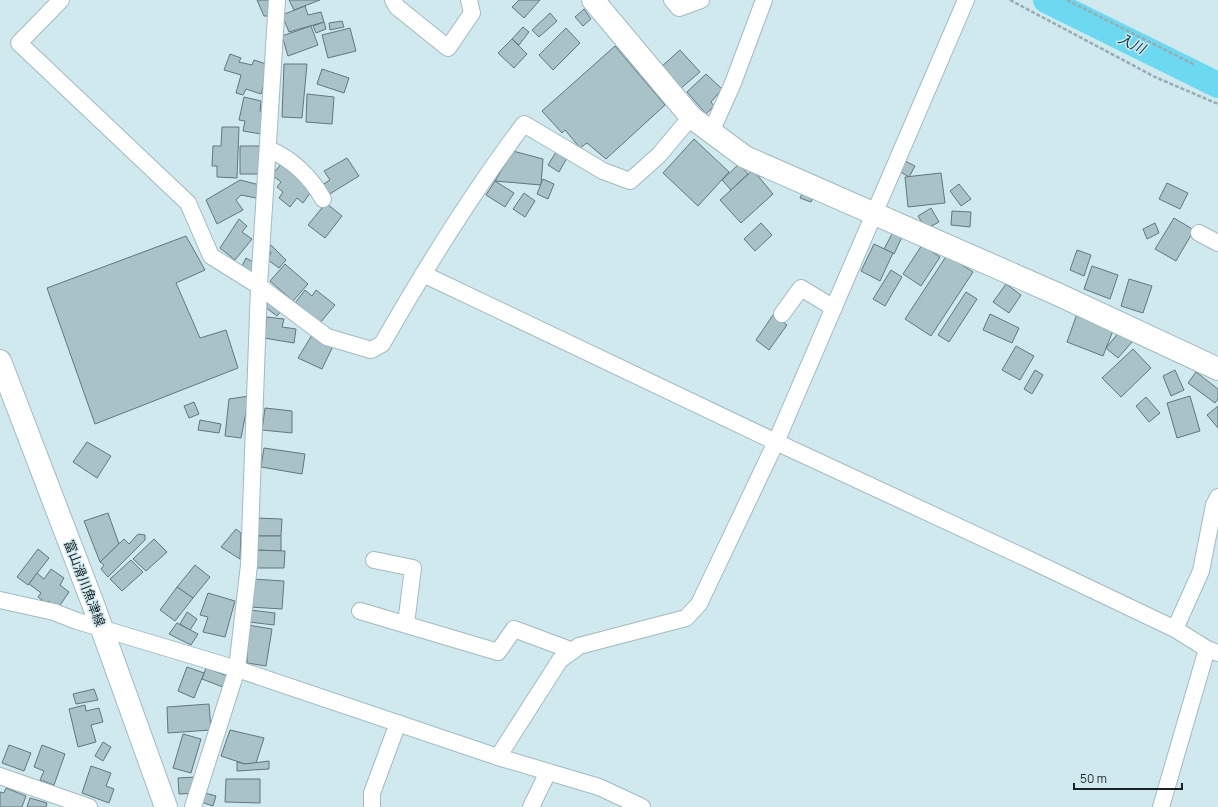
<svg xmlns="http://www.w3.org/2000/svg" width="1218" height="807" viewBox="0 0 1218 807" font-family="Manrope,'Noto Sans JP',sans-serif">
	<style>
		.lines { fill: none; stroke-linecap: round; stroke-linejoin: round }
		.river { stroke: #6cd9f0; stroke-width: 26 }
		.building { fill: #a9c2c8; stroke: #60777c }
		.street-casing { stroke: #a1babf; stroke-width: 18 }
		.secondary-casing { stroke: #a1babf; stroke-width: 24 }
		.path { stroke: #98acb1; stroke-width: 2.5; stroke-dasharray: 4 2; stroke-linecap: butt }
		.street { stroke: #fff; stroke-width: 16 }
		.secondary { stroke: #fff; stroke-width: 22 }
		.labels { text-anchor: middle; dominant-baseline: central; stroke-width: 3; stroke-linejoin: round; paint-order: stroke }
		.street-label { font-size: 13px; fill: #182224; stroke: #d0e9ef }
		.water-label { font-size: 14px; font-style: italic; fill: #093d47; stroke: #d0e9ef }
	</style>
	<rect width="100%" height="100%" fill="#d0e9ef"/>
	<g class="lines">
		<path class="river" d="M1046,0L1218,85"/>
	</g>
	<g class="building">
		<path d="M257,0H272L270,16H264Z"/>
		<path d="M289,0H320L294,10Z"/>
		<path d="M519,0H540L524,18L512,7Z"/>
		<path d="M305,6L308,15L321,12L324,22L289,32L282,15Z"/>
		<path d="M584,9L591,19L583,26L575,17Z"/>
		<path d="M550,13L557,21L539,37L532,30Z"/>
		<path d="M342,21L344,27L330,30L329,23Z"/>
		<path d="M324,22L326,29L316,33L313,26Z"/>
		<path d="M311,26L318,45L288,56L282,36Z"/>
		<path d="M523,27L529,32L519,45L512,39Z"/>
		<path d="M350,28L356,51L328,58L322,35Z"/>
		<path d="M566,28L580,43L553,70L539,55Z"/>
		<path d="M512,39L527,54L514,68L498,53Z"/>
		<path d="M615,46L665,105L606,159L587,143L580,148L565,130L562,133L542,111Z"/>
		<path d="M680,50L700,72L680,89L661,67Z"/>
		<path d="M230,54L241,58L239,62L252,65L254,60L269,65L261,94L246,89L243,95L236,93L241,75L224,70Z"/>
		<path d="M284,64H307L302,118L282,117Z"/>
		<path d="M322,69L349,78L344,93L317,84Z"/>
		<path d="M706,74L722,89L711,102L714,106L706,114L687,92Z"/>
		<path d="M307,94L334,97L332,124L306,122Z"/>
		<path d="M244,97L261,101L260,111L266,112L261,134L243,131L245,121L239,120Z"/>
		<path d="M222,127H239L237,178L217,177V166H212L213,146H221Z"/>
		<path d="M694,139L729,172L698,206L663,173Z"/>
		<path d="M240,146H262L261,174H240Z"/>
		<path d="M513,151L543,159L541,185L495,181Z"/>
		<path d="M556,152L567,158L559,172L548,165Z"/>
		<path d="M347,158L359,176L328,195L322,185L330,180L324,171Z"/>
		<path d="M905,161L915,166L909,177L899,171Z"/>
		<path d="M282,163L313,189L303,203L297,198L290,207L279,198L283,192L277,187L281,182L272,175Z"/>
		<path d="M739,164L748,174L731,190L722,180Z"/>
		<path d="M753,170L773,194L741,223L720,200Z"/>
		<path d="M941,173L945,203L908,207L905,177Z"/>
		<path d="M543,179L554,184L548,199L537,194Z"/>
		<path d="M240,180L260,185L256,198L241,195L236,200L243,210L217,224L206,200Z"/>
		<path d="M495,181L514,193L505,207L486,195Z"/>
		<path d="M1167,183L1188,193L1180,209L1159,199Z"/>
		<path d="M959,184L971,199L961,206L950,191Z"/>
		<path d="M524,193L535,201L525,217L513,209Z"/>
		<path d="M802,194L813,198L811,202L800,198Z"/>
		<path d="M326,203L342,216L325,238L308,225Z"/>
		<path d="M931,208L939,222L926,229L918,216Z"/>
		<path d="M952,211L971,212L970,227L951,225Z"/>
		<path d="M1174,218L1194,230L1176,261L1155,249Z"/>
		<path d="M239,219L247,226L242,232L252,239L235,260L220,248Z"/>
		<path d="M761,223L772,235L755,251L744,239Z"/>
		<path d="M1155,223L1159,233L1147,239L1143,229Z"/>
		<path d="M893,232L902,237L894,254L884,249Z"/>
		<path d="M186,236L205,270L176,283L200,338L226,330L238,368L95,424L47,288Z"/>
		<path d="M874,244L893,253L880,281L861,271Z"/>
		<path d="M271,245L286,260L279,268L268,260L271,252L268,250Z"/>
		<path d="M922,245L940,257L921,286L903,274Z"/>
		<path d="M1077,250L1091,255L1084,276L1070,270Z"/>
		<path d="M947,255L973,272L931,336L905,319Z"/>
		<path d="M246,258L258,265L253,273L242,266Z"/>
		<path d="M285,264L308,284L293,301L270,281Z"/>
		<path d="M1092,266L1118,275L1110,299L1084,289Z"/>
		<path d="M891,270L902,277L885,306L873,299Z"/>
		<path d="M1129,279L1152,286L1143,313L1121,306Z"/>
		<path d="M1006,284L1021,295L1009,313L993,302Z"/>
		<path d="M305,290L312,296L316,290L335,305L320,323L295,303Z"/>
		<path d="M966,292L977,299L949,342L938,335Z"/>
		<path d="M270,301L282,310L277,316L265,307Z"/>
		<path d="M990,314L1019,328L1012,343L983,330Z"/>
		<path d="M1077,314L1114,328L1103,356L1067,342Z"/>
		<path d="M773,315L787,325L769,350L756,340Z"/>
		<path d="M267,317L284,319L282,327L296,329L294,343L264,338Z"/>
		<path d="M1120,331L1132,342L1118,358L1106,348Z"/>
		<path d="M312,335L333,346L322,369L298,358Z"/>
		<path d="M1016,346L1034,356L1020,380L1002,370Z"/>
		<path d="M1133,349L1151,368L1121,397L1102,378Z"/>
		<path d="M1035,370L1043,375L1032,394L1024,389Z"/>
		<path d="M1175,370L1184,390L1171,396L1163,376Z"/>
		<path d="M1196,372L1218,389V399L1215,403L1188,383Z"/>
		<path d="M249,396L241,438L225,436L229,399Z"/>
		<path d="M1190,396L1200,431L1177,438L1167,403Z"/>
		<path d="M1146,397L1160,413L1149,422L1136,406Z"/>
		<path d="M194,402L199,414L189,418L184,406Z"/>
		<path d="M1218,406V428L1207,415Z"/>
		<path d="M265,408L292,411V433L262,430Z"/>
		<path d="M200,420L221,424L219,433L198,430Z"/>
		<path d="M87,442L111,456L97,478L73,462Z"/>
		<path d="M264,448L305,454L302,474L261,467Z"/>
		<path d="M108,513L119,544L100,562L84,521Z"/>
		<path d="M257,518L282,519L281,536H254Z"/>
		<path d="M236,529L241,533L240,559L221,547Z"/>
		<path d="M138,534L145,535V540L108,577L101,569L104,565L100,562L124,539L129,544Z"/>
		<path d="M254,536H281V551L254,550Z"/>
		<path d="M154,539L167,552L146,571L133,559Z"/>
		<path d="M38,549L49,558L28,585L17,577Z"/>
		<path d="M254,550L285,551L284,568H253Z"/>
		<path d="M131,560L143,572L122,591L110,579Z"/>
		<path d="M195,565L210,577L193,598L177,587Z"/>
		<path d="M51,569L64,578L60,585L69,592L58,608L48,601L46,603L38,597L41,593L29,584L37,573L44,579Z"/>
		<path d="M252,579L284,581L282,609L250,607Z"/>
		<path d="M177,587L193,598L175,621L160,610Z"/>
		<path d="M208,593L235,601L225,637L203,632L208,617L200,615Z"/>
		<path d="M250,610L275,613L274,625L249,622Z"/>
		<path d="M187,612L197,619L190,630L180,624Z"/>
		<path d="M177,623L198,634L191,645L169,634Z"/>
		<path d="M248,625L272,629L266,666L247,663Z"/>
		<path d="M187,667L204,673L194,698L178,691Z"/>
		<path d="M206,668L228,676L223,687L202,679Z"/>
		<path d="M94,689L98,700L76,704L73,694Z"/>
		<path d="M209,704L211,730L168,733L167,707Z"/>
		<path d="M85,705L86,711L99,708L103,722L91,725L96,742L78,747L69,709Z"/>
		<path d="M230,730L264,738L256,763L245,764L221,756Z"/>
		<path d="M183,734L201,739L191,773L173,768Z"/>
		<path d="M103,742L111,747L103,761L95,756Z"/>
		<path d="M9,745L31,753L24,771L2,763Z"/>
		<path d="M42,745L65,754L54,785L40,780L44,771L34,767Z"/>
		<path d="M269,761V769L237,771V762L245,764Z"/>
		<path d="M91,766L111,773L106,786L114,789L109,803L82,793Z"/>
		<path d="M196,777L197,793L179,794L178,778Z"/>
		<path d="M226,779H260V803L225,802Z"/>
		<path d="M6,788L26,796L22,807H0V792L4,793Z"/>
		<path d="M205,793L216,796L213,806L201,802Z"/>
		<path d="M30,798L47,803L46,807H27Z"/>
	</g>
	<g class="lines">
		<defs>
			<g id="street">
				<path d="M61,0L19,43L188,203L211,256L259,286L327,337L371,350L382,344C425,269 471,194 524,124L603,171L630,181L659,155L691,117"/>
				<path d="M393,0L397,7L448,48L472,13L469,0"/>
				<path d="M672,0L679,8L701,0"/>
				<path d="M711,132L733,83L764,0"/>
				<path d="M268,149C291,158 311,177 323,199"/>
				<path d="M1199,233L1218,243"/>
				<path d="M423,274L776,442L1028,559L1175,629L1207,649L1218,653"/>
				<path d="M782,314L801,288L834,308"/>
				<path d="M374,560L413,568L406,624"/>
				<path d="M0,600L54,612L77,621L237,669L498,757L599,787L642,807"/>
				<path d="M360,611L498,652L514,629L573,651"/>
				<path d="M1175,629L1201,571L1214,505L1218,497"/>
				<path d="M498,757L560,660L579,646L686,618L699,604L776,442L966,0"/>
				<path d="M0,776L89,807"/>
				<path d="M193,807L237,669L249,565L259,286L277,0"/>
				<path d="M372,807V793L398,723"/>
				<path d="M531,807L548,772"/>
				<path d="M1161,807L1207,649"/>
			</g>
			<g id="secondary">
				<path d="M593,0L691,117L745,157L1055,293L1218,369"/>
				<path d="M0,361L93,604L166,807"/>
			</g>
		</defs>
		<use href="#street" class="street-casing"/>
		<use href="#secondary" class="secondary-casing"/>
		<g class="path">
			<path d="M1010,0L1155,77L1218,104"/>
			<path d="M1067,0L1195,65"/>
		</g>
		<use href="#street" class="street"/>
		<use href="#secondary" class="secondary"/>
	</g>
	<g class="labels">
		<g class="street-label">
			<text transform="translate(85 583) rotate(69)">富山滑川魚津線</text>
		</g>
		<g class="water-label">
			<text transform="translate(1132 43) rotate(26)">入川</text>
		</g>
	</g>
	<path d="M1074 783v6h108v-6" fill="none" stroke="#182224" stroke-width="2"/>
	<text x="1080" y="783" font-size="12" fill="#182224" stroke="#d0e9ef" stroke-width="3" paint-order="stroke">50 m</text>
</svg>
